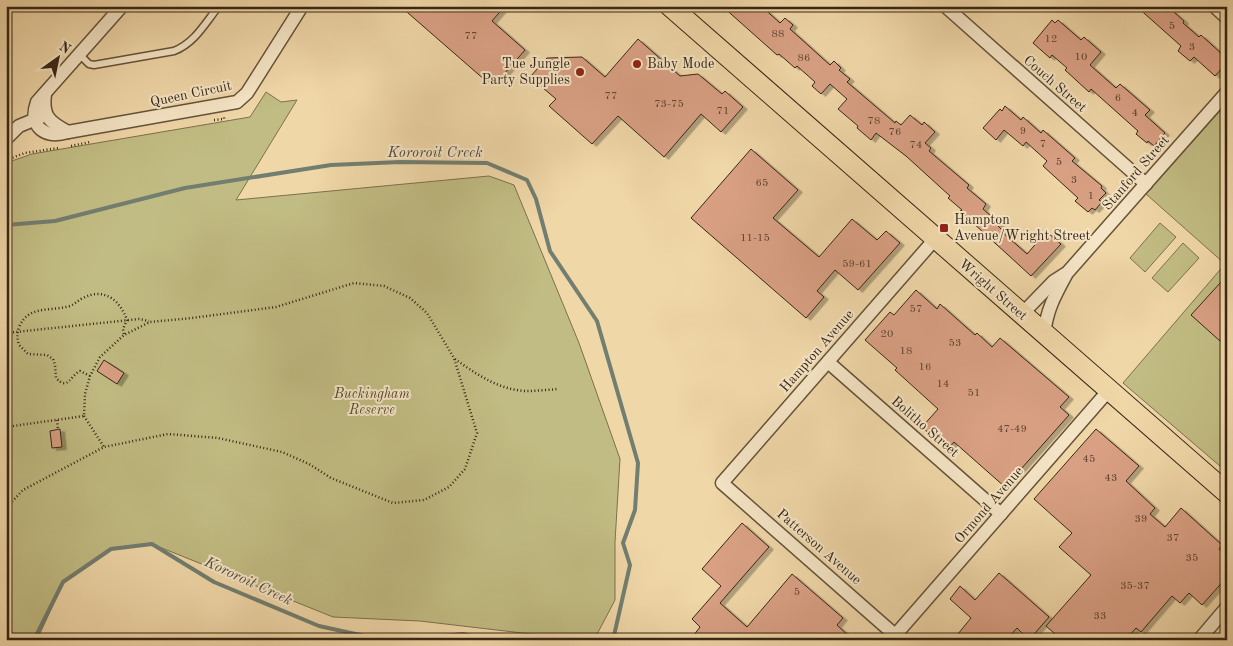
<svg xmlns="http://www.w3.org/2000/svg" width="1233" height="646" viewBox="0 0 1233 646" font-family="'Old Standard TT',serif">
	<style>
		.green { fill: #c1bc83; stroke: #7c714c }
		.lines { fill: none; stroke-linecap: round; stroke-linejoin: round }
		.stream { stroke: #727e70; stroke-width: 4 }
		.building { fill: #d9a084; stroke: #372615; filter: url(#shadow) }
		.service-casing { stroke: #65523a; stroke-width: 9 }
		.minor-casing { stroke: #65523a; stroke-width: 15 }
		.primary-casing { stroke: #372615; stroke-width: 22 }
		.path { stroke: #372615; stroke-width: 2.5; stroke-dasharray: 1 2.5; stroke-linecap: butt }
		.service { stroke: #f5e5c6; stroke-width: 6 }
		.minor { stroke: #f5e5c6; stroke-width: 12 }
		.primary { stroke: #f0d7a8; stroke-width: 20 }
		.poi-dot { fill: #8f2418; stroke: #f5e5c6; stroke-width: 2 }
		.labels { text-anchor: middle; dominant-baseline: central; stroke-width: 4; stroke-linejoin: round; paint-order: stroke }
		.number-label { font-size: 11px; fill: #604431 }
		.poi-label { font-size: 14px; fill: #372615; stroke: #f5e5c6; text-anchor: start }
		.street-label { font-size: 14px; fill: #372615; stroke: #f5e5c6 }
		.park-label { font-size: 14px; font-style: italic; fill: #5a4c30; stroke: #f5e5c6 }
		.water-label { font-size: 15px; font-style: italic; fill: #504b3b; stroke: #f5e5c6 }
	</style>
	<defs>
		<filter id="shadow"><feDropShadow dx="4.5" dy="2.5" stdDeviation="0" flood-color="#0004"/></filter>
	</defs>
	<rect width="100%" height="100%" fill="#f0d7a8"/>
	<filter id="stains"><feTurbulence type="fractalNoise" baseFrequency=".004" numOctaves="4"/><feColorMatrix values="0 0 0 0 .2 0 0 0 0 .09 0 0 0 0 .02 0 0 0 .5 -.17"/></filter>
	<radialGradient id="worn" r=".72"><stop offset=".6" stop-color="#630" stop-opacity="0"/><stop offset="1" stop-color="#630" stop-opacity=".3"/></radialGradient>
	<g class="green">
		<path d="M266,92L281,102L297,100L236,200L489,176L514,185L579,343L620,459L615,542V600L594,640H582L420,621L333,617L152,544L111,549L63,583L37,640H6V163L32,154L250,117Z"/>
		<path d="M1227,103V472L1123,383L1225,264L1146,194Z"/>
		<path d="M1160,223L1176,237L1145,272L1130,258Z"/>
		<path d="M1183,243L1199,258L1168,292L1152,278Z"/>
	</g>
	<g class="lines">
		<g class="stream">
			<path d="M6,225L55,221L185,188L331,165L400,162L487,163L527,180L536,199L550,251L597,321L638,463L635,510L623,543L630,565L613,640"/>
			<path d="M34,640L63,582L111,549L152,544L214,582L319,626L383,640"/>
			<path d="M401,640L463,634L489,640"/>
		</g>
	</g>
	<g class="building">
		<path d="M400,6H505L492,21L525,50L498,81L491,75L486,81Z"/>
		<path d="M722,6H761L780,23L785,18L793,25L790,29L830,65L834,61L841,68L839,70L850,79L847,82L895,123L896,121L901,125L910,115L922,125L924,122L935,132L925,143L931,148L929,151L969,185L967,188L986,204L983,209L1000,224L998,226L1002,230L1001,231L1027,254L1040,239L1041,241L1048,233L1061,244L1031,276L960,211L962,210L948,198L950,196L906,156L876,133L871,140L857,128L858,126L838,109L847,99L830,84L821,94L812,86L815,82L797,66L795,68L779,54L777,55Z"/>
		<path d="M1136,6H1167L1184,21L1183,23L1199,37L1201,35L1223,55L1221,57L1227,63L1215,76L1194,57L1190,61L1178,51L1181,46Z"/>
		<path d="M1052,20L1055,23L1058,20L1081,40L1084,37L1101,52L1090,65L1116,88L1120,84L1150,110L1145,115L1165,133L1154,146L1148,141L1147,143L1136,134L1138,131L1091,89L1089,92L1065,70L1067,68L1052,55L1050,58L1033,43Z"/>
		<path d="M638,39L680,76L698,74L722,94L725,91L743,107L721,132L701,114L664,157L618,116L592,144L549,106L556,99L530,77L547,58L582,57L605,77Z"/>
		<path d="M1005,106L1021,120L1023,117L1041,133L1043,130L1075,158L1072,161L1102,186L1101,188L1106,193L1099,200L1102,202L1095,210L1092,208L1088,212L1075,201L1078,198L1043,166L1047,161L1026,142L1023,146L1004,130L996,140L983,128L1000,109L1002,111Z"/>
		<path d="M751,149L798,190L773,218L819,257L852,219L877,240L886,231L900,243L858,290L835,270L817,291L824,297L806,318L691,218Z"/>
		<path d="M1221,282L1227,288V334L1220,341L1191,315Z"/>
		<path d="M916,290L937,309L940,304L975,335L977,333L992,347L1000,338L1069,397L1060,407L1069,415L1005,487L954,442L947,450L922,427L938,409L895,370L897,368L865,340L890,312L894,315Z"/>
		<path d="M104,360L124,373L117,384L97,371Z"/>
		<path d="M60,429L62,447L52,448L50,431Z"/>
		<path d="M1096,429L1139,466L1126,481L1155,508L1150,514L1165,527L1181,508L1222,545L1219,549L1227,556V577L1202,605L1189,593L1180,603L1172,596L1141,632L1136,628L1125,640H1062L1046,626L1091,575L1059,547L1072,533L1034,499Z"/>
		<path d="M742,523L769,547L720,603L747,627L792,574L843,618L837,625L853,640H690L700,627L692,619L721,586L702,569Z"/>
		<path d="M999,573L1049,617L1029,640L1017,628L1006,640H953L971,618L950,599L960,586L975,600Z"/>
	</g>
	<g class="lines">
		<defs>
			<path id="service" d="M80,55L89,64L94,65L174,51C195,43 205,23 219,6"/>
			<g id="minor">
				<path d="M122,6L37,102C28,127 45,139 68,132L237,102L247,93L302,6"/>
				<path d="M945,6L1146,184"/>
				<path d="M1214,6L1227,18"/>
				<path d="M45,94C42,116 49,122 68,132"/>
				<path d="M6,139L19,126L41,117"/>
				<path d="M1022,314L1054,281L1065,274"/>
				<path d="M1044,334C1047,309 1055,295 1067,273L1227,92"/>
				<path d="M828,362L1001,514"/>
				<path d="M895,635L722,483L935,239"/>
				<path d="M891,640L1109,390"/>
				<path d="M1199,640L1227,607"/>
			</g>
			<path id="primary" d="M670,6L1227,493"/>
		</defs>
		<use href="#service" class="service-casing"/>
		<use href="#minor" class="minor-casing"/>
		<use href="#primary" class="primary-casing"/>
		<g class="path">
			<path d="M214,120L224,119V115"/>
			<path d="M71,146L90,142"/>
			<path d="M6,160L25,153L58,148"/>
			<path d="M6,333L139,319L149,321"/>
			<path d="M455,359C476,374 499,390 526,391C536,391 547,390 557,389"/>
			<path d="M90,376L80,371C70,376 68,391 56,378L55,365L53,359L47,355L28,354L19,345C17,338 17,334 19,327C28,306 48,311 66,307C73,306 77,301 83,298C104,287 120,300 127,320L123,329L124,335"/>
			<path d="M84,416L104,447"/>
			<path d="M57,420L58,430"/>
			<path d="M6,427L84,416L85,394L90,376L100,357L124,335L150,322L192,318L276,307L354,283L384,286L410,298L427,313L454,358L477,433L465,469L449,487L424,500L393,503L331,478L309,464L282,452L218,438L168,434L104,447L23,490L6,508"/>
		</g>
		<use href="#service" class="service"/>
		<use href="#minor" class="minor"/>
		<use href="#primary" class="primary"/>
	</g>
	<g class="poi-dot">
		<circle cx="637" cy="64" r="5"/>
		<circle cx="580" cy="72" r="5"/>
		<rect x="939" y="223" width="10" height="10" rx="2.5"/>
	</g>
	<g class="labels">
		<g class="number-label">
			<text x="1172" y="26">5</text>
			<text x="778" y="34">88</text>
			<text x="471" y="36">77</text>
			<text x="1051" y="39">12</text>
			<text x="1192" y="47">3</text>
			<text x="1081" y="57">10</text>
			<text x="804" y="58">86</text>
			<text x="611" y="96">77</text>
			<text x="1118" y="98">6</text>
			<text x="669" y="104">73-75</text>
			<text x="723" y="111">71</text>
			<text x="1135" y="113">4</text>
			<text x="874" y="121">78</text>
			<text x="1023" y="131">9</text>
			<text x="895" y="132">76</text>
			<text x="1043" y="144">7</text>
			<text x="916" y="145">74</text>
			<text x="1059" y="162">5</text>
			<text x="1074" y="180">3</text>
			<text x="762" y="183">65</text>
			<text x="1091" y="196">1</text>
			<text x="755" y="238">11-15</text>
			<text x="857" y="264">59-61</text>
			<text x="916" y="309">57</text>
			<text x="887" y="334">20</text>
			<text x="955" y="343">53</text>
			<text x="906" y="351">18</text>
			<text x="925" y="367">16</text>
			<text x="943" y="384">14</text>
			<text x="974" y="393">51</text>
			<text x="1012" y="429">47-49</text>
			<text x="1089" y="459">45</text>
			<text x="1111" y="478">43</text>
			<text x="1141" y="519">39</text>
			<text x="1173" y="538">37</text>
			<text x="1192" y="558">35</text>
			<text x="1135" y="586">35-37</text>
			<text x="797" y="592">5</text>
			<text x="1100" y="616">33</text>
		</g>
		<g class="poi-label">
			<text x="570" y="64" text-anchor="end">Tue Jungle<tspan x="570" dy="16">Party Supplies</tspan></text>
			<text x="647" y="64">Baby Mode</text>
			<text x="954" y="220">Hampton<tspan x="954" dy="16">Avenue/Wright Street</tspan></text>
		</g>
		<g class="street-label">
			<text transform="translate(1055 84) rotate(41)">Couch Street</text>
			<text transform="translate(191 94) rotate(-12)">Queen Circuit</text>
			<text transform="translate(1136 173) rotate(-49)">Stanford Street</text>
			<text transform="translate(993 290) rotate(41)">Wright Street</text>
			<text transform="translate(817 351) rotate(-49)">Hampton Avenue</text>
			<text transform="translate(925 427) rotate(41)">Bolitho Street</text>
			<text transform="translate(989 505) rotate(-49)">Ormond Avenue</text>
			<text transform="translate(819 547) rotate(41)">Patterson Avenue</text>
		</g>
		<g class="park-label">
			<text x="372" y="394">Buckingham<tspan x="372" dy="16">Reserve</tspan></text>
		</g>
		<g class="water-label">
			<text x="435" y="153">Kororoit Creek</text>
			<text transform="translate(248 582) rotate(25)">Kororoit Creek</text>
		</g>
	</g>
	<rect width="1233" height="646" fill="none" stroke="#f0d7a8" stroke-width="25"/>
	<rect x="8" y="8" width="1218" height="631" fill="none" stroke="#372615" stroke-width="2.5"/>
	<rect x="12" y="12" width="1208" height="621" fill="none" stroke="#372615"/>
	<g transform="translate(58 58) rotate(33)" stroke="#f5e5c6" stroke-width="4" paint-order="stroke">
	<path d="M0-4L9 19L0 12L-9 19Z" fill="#372615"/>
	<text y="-8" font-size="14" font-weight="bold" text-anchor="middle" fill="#372615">N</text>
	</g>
	<rect width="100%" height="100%" filter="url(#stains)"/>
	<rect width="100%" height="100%" fill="url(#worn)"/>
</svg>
